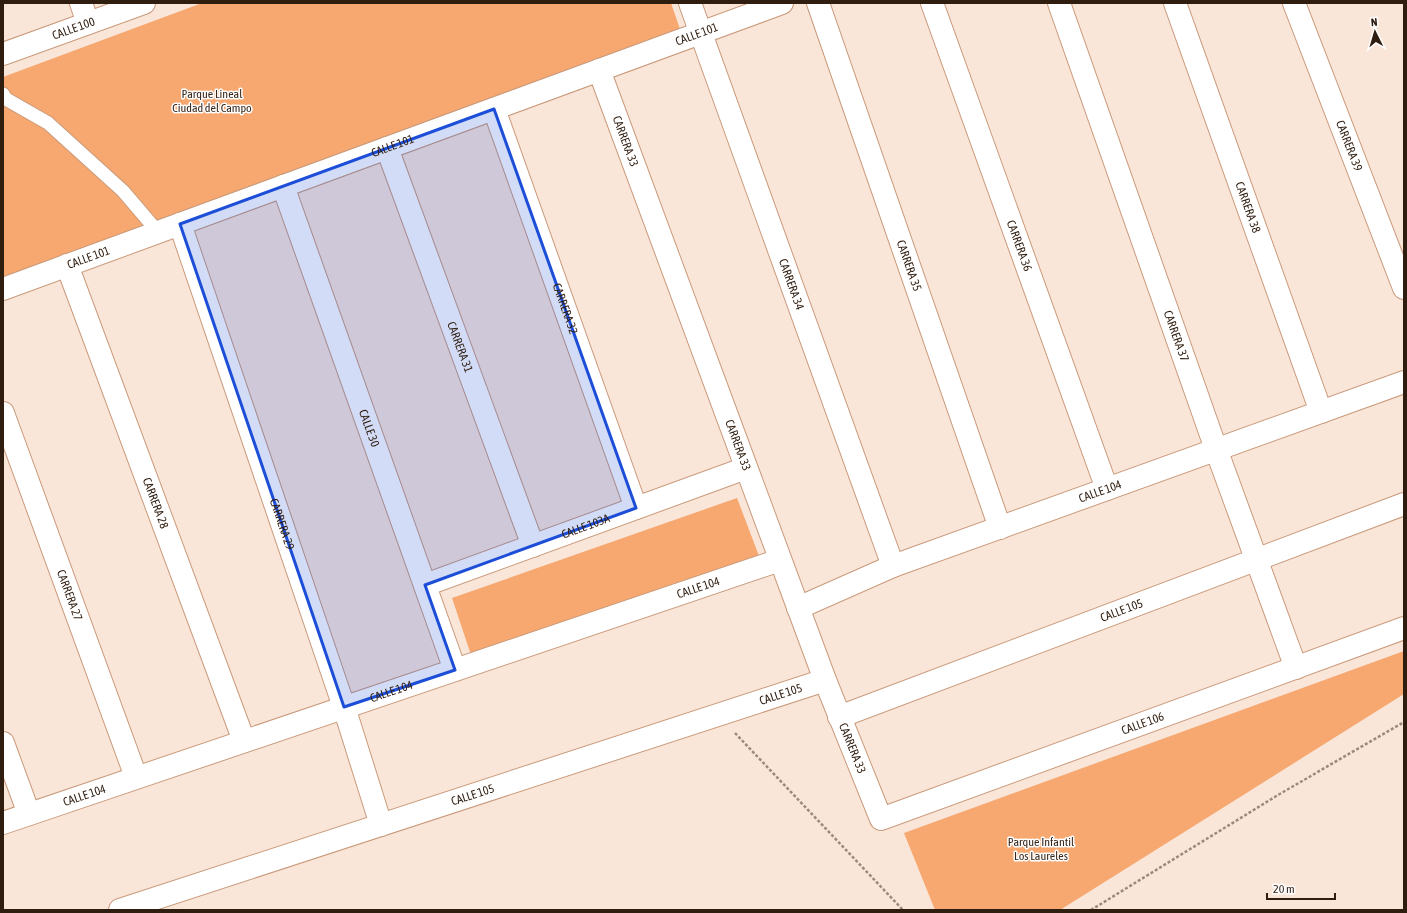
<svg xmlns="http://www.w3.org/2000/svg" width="1407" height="913" viewBox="0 0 1407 913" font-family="'Asap Condensed',sans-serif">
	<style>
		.green { fill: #f6a870 }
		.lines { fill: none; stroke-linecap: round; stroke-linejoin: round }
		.lane-casing { stroke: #c99a7b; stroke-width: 15 }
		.street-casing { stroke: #c99a7b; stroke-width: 24 }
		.secondary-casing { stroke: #c99a7b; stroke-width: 24 }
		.path { stroke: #9c897c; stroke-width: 2.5; stroke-dasharray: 3 2; stroke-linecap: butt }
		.lane { stroke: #fff; stroke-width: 13 }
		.street { stroke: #fff; stroke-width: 22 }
		.secondary { stroke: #fff; stroke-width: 22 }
		.marked { fill: #1d4ed8; fill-opacity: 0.2; stroke: #1d4ed8; stroke-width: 3; stroke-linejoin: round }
		.labels { text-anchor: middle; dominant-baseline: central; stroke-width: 3; stroke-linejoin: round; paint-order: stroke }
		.street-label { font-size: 12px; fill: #2f1d10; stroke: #fff }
		.park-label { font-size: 12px; fill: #392618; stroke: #fff }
	</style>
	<rect width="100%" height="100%" fill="#fae6d9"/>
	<g class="green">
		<path d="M202,3H671L681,32L3,278V77Z"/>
		<path d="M737,498L759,556L472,658L452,598Z"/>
		<path d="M1404,651V694L1060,910H935L904,833Z"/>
	</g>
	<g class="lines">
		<defs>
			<path id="lane" d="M3,94L6,99L48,123L123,191L158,232"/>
			<g id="street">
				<path d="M81,3L88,23"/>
				<path id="s1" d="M690,3L893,566"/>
				<path id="s2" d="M818,3L1000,528"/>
				<path id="s3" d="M932,3L1107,489"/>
				<path id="s4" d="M1059,3L1216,449L1296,668"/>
				<path id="s5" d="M1175,3L1321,412"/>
				<path id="s6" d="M1294,3L1404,288"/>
				<path id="s7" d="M599,70L825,680L881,819L1404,628"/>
				<path id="s8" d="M494,109L636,508"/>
				<path id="s9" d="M387,148L533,546"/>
				<path id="s10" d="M283,186L455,670"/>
				<path id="s11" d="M180,224L344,707L381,825"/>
				<path id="s12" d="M67,265L244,741"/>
				<path id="s13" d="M3,413L136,777"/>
				<path id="s14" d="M425,585L746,468"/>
				<path id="s15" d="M798,608L893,566L1404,382"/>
				<path id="s16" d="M839,717L1404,504"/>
				<path d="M3,743L29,814"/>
				<path id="s17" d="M3,823L780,560"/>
				<path id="s18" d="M120,910L825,680"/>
			</g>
			<g id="secondary">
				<path id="s19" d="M3,54L144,3"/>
				<path id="s20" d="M3,289L782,3"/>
			</g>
		</defs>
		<use href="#lane" class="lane-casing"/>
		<use href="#street" class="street-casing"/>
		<use href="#secondary" class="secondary-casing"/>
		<g class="path">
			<path d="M735,733L903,910"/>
			<path d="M1091,910L1278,795L1404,722"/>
		</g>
		<use href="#lane" class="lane"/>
		<use href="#street" class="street"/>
		<use href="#secondary" class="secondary"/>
	</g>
	<path class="marked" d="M494,109L636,508L425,585L455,670L344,707L180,224Z"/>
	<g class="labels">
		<g class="street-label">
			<text stroke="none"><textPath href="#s19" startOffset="75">CALLE 100</textPath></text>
			<text stroke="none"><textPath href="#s20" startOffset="739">CALLE 101</textPath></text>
			<text stroke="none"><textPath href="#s7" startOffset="76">CARRERA 33</textPath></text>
			<text stroke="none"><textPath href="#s20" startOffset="415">CALLE 101</textPath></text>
			<text stroke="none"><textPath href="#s6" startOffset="153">CARRERA 39</textPath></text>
			<text stroke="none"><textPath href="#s5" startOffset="217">CARRERA 38</textPath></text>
			<text stroke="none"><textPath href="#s3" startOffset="258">CARRERA 36</textPath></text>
			<text stroke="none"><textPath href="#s20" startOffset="91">CALLE 101</textPath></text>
			<text stroke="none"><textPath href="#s2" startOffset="278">CARRERA 35</textPath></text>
			<text stroke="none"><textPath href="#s1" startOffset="299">CARRERA 34</textPath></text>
			<text stroke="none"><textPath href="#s8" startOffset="212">CARRERA 32</textPath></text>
			<text stroke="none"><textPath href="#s4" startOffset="353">CARRERA 37</textPath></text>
			<text stroke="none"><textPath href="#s9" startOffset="212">CARRERA 31</textPath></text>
			<text stroke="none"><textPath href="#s10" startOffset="257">CALLE 30</textPath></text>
			<text stroke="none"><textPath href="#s7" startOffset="400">CARRERA 33</textPath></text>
			<text stroke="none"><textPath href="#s15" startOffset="324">CALLE 104</textPath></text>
			<text stroke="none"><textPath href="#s12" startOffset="254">CARRERA 28</textPath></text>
			<text stroke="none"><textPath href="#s11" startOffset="317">CARRERA 29</textPath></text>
			<text stroke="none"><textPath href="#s14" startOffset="171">CALLE 103A</textPath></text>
			<text stroke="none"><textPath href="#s17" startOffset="734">CALLE 104</textPath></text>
			<text stroke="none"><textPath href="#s13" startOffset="194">CARRERA 27</textPath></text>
			<text stroke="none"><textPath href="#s16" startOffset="302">CALLE 105</textPath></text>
			<text stroke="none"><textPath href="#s17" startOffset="410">CALLE 104</textPath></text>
			<text stroke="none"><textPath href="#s18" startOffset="695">CALLE 105</textPath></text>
			<text stroke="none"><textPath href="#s7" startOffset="1079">CALLE 106</textPath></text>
			<text stroke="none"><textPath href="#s7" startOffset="724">CARRERA 33</textPath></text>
			<text stroke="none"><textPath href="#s17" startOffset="86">CALLE 104</textPath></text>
			<text stroke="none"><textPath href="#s18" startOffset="371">CALLE 105</textPath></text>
		</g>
		<g class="park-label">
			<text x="212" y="94">Parque Lineal<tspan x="212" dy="14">Ciudad del Campo</tspan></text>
			<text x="1041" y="842">Parque Infantil<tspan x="1041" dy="14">Los Laureles</tspan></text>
		</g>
	</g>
	<rect width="1407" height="913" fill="none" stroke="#2f1d10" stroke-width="8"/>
	<g transform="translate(1375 32) rotate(355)" stroke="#ffffff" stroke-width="3" paint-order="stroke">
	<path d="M0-3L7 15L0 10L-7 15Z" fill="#2f1d10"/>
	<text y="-6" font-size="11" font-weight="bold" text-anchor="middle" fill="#2f1d10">N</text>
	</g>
	<path d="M1267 893v6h68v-6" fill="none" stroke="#2f1d10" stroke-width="2"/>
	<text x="1273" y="893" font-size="12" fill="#2f1d10" stroke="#ffffff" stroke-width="3" paint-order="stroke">20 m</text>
</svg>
